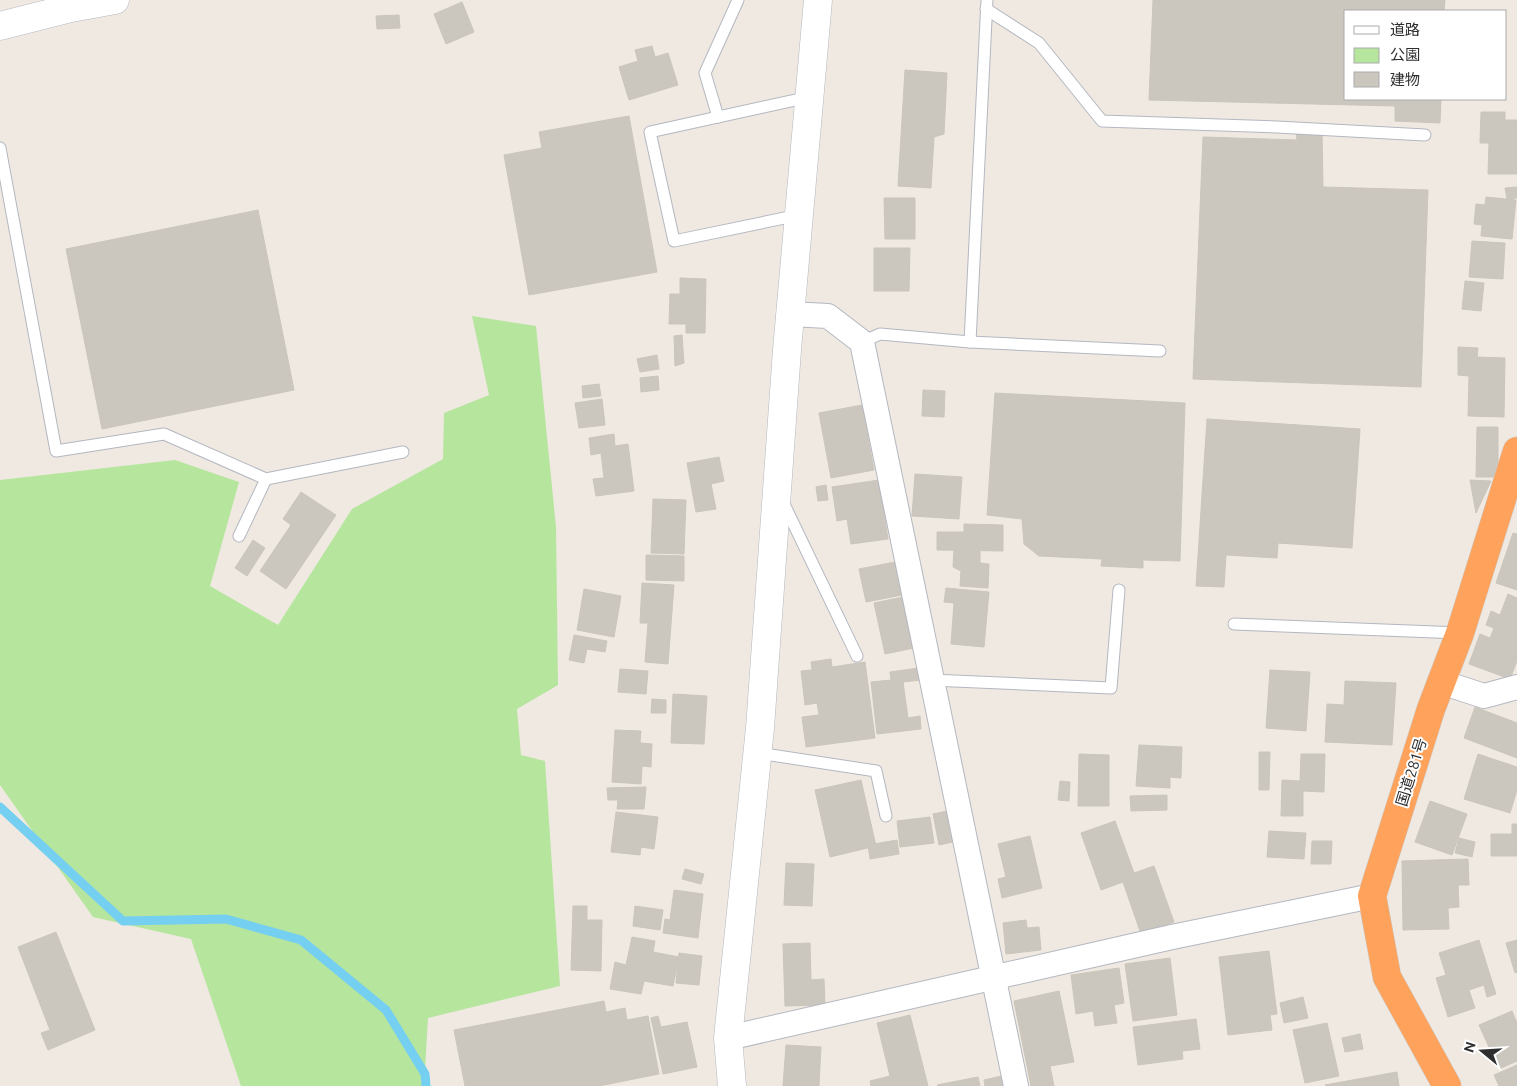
<svg xmlns="http://www.w3.org/2000/svg" width="1517" height="1086" viewBox="0 0 1517 1086" font-family="Ubuntu,'Noto Sans JP',sans-serif">
	<style>
		.green { fill: #b6e59e }
		.lines { fill: none; stroke-linecap: round; stroke-linejoin: round }
		.stream { stroke: #75cff0; stroke-width: 9 }
		.building { fill: #cbc7bf; stroke: #cbc5ba }
		.lane-casing { stroke: #b4b7c1; stroke-width: 13 }
		.street-casing { stroke: #b4b7c1; stroke-width: 26 }
		.secondary-casing { stroke: #b4b7c1; stroke-width: 29 }
		.highway-casing { stroke: #c9c9c9; stroke-width: 29 }
		.lane { stroke: #fff; stroke-width: 11 }
		.street { stroke: #fff; stroke-width: 24 }
		.secondary { stroke: #fff; stroke-width: 28 }
		.highway { stroke: #ffa35c; stroke-width: 28 }
		.labels { text-anchor: middle; dominant-baseline: central; stroke-width: 4; stroke-linejoin: round; paint-order: stroke }
		.street-label { font-size: 15px; fill: #2e2e2e; stroke: #fff }
	</style>
	<rect width="100%" height="100%" fill="#efe9e1"/>
	<path class="green" d="M472,316L536,326L556,527L558,685L517,709L521,755L545,761L560,986L428,1018L424,1086H241L191,939L93,917L0,785V480L175,460L239,482L210,586L278,625L352,509L443,459L444,413L489,395Z"/>
	<g class="lines">
		<path class="stream" d="M0,807L123,921L226,919L301,940L386,1010L425,1074L426,1086"/>
	</g>
	<g class="building">
		<path d="M1153,0H1445L1444,11H1346V99H1441L1440,123L1395,121V106L1149,100Z"/>
		<path d="M462,2L474,32L446,44L434,14Z"/>
		<path d="M399,15L400,28L377,29L376,16Z"/>
		<path d="M652,46L655,57L668,53L678,85L629,100L619,67L638,61L635,50Z"/>
		<path d="M905,70L947,73L944,134L934,137L931,188L898,186Z"/>
		<path d="M1481,112H1505V120H1517V174H1488L1489,143H1480Z"/>
		<path d="M629,116L657,272L529,295L504,155L542,148L539,132Z"/>
		<path d="M1296,131H1322L1323,187L1428,190L1421,387L1193,379L1203,137L1297,140Z"/>
		<path d="M1517,187V198L1507,199L1505,188Z"/>
		<path d="M1486,197L1516,200L1512,239L1481,236L1482,225L1474,224L1476,204L1485,205Z"/>
		<path d="M884,198H915V239H885Z"/>
		<path d="M258,210L294,390L102,429L66,249Z"/>
		<path d="M1472,241L1505,243L1503,279L1469,277Z"/>
		<path d="M874,248H910L909,291H874Z"/>
		<path d="M680,278L706,279L705,333H686V324H669L670,294H680Z"/>
		<path d="M1465,281L1484,283L1481,311L1462,309Z"/>
		<path d="M682,335L684,363L675,366L674,336Z"/>
		<path d="M1458,347L1478,348L1477,357L1505,358L1504,417L1468,416L1469,376L1458,375Z"/>
		<path d="M657,355L659,369L640,372L637,359Z"/>
		<path d="M658,376L659,390L641,392L640,378Z"/>
		<path d="M599,384L601,396L583,398L582,386Z"/>
		<path d="M923,390L945,391L944,417L922,416Z"/>
		<path d="M995,393L1185,403L1180,561L1143,560V568L1101,566L1102,559L1039,556L1024,544L1022,519L987,515Z"/>
		<path d="M602,399L605,425L579,428L575,403Z"/>
		<path d="M862,405L874,470L831,478L819,413Z"/>
		<path d="M1207,419L1360,429L1352,548L1278,543L1277,558L1226,555L1224,587L1196,586Z"/>
		<path d="M1477,427H1498V477H1476Z"/>
		<path d="M614,434L615,446L628,444L634,491L596,496L593,479L604,478L601,453L591,455L589,438Z"/>
		<path d="M719,457L724,481L711,484L716,509L696,512L687,463Z"/>
		<path d="M915,474L962,477L959,519L912,516Z"/>
		<path d="M879,480L888,539L851,544L847,519L837,521L832,487Z"/>
		<path d="M1470,480L1491,481L1476,513Z"/>
		<path d="M826,485L828,500L818,501L816,487Z"/>
		<path d="M301,492L336,515L286,589L260,571L291,525L283,519Z"/>
		<path d="M653,499L686,500L684,554L651,553Z"/>
		<path d="M964,524L1003,525V551L937,550V532H964Z"/>
		<path d="M1513,533L1517,534V590L1496,583Z"/>
		<path d="M253,540L265,548L247,576L235,568Z"/>
		<path d="M954,550L980,551V563L989,564L988,588L960,586L961,571L953,567Z"/>
		<path d="M646,555L684,556V581L646,580Z"/>
		<path d="M895,562L902,595L866,602L859,569Z"/>
		<path d="M642,583L674,585L668,664L645,662L648,623H640Z"/>
		<path d="M946,588L989,592L984,647L951,644L954,603L944,602Z"/>
		<path d="M584,589L621,596L614,637L577,630Z"/>
		<path d="M1508,594L1517,598V661L1510,679L1469,664L1480,634L1490,638L1494,628L1486,625L1491,611L1500,615Z"/>
		<path d="M908,596L919,647L885,654L874,603Z"/>
		<path d="M574,635L607,641L605,652L587,649L584,663L569,660Z"/>
		<path d="M831,659L832,667L865,662L875,738L806,747L802,717L819,715L817,703L805,705L801,671L812,670L811,662Z"/>
		<path d="M919,668L921,680L903,682L908,718L920,716L921,729L877,734L871,682L891,680L890,672Z"/>
		<path d="M620,669L648,671L646,694L618,692Z"/>
		<path d="M1270,670L1310,672L1306,731L1266,728Z"/>
		<path d="M1345,681L1396,683L1392,745L1325,742L1327,704L1344,705Z"/>
		<path d="M673,694L707,696L704,744L671,743Z"/>
		<path d="M652,699L666,700V713H651Z"/>
		<path d="M1475,707L1517,723V758L1464,738Z"/>
		<path d="M615,730L641,731L640,743L652,744L651,767L642,766L641,784L612,782Z"/>
		<path d="M1139,745L1182,747L1181,778L1170,777V788L1136,786Z"/>
		<path d="M1259,752H1270L1269,790H1259Z"/>
		<path d="M1079,754L1109,755V806H1078Z"/>
		<path d="M1301,754H1325L1324,792L1303,791V816H1281L1282,780L1300,781Z"/>
		<path d="M1478,754L1517,767V790L1510,813L1464,799Z"/>
		<path d="M861,780L876,846L830,857L815,790Z"/>
		<path d="M1060,781L1070,782L1069,801L1058,800Z"/>
		<path d="M646,787L644,809H617L618,800H608L607,788Z"/>
		<path d="M1167,795V810L1131,811L1130,796Z"/>
		<path d="M1430,801L1467,814L1452,855L1415,842Z"/>
		<path d="M947,811L953,842L939,845L933,814Z"/>
		<path d="M616,812L658,817L654,849L641,847L640,855L611,852Z"/>
		<path d="M930,817L934,843L900,847L897,821Z"/>
		<path d="M1115,821L1134,873L1154,866L1174,922L1141,934L1123,882L1101,890L1081,833Z"/>
		<path d="M1512,824H1517V856H1491V834H1512Z"/>
		<path d="M1269,831L1306,833L1304,859L1267,857Z"/>
		<path d="M1030,836L1042,888L1002,898L998,879L1006,877L998,844Z"/>
		<path d="M1459,838L1475,842L1472,857L1455,853Z"/>
		<path d="M897,840L899,854L870,859L868,845Z"/>
		<path d="M1312,841H1332L1331,864H1311Z"/>
		<path d="M1468,859L1469,885H1458L1459,907L1448,908L1449,929L1403,930L1402,861Z"/>
		<path d="M786,863L814,864L812,906L784,905Z"/>
		<path d="M685,869L704,874L701,884L682,879Z"/>
		<path d="M674,890L703,894L698,938L663,933L665,919L670,920Z"/>
		<path d="M573,906H587V920H602L601,971L571,970Z"/>
		<path d="M635,906L663,910L660,930L633,926Z"/>
		<path d="M1026,920L1027,928L1039,927L1041,950L1006,954L1003,923Z"/>
		<path d="M56,932L95,1030L48,1050L41,1033L50,1030L18,947Z"/>
		<path d="M632,937L655,941L653,952L679,957L673,986L644,981L641,994L610,989L615,962L626,965Z"/>
		<path d="M1479,940L1496,994L1487,997L1484,985L1469,990L1475,1008L1448,1017L1436,978L1446,975L1439,953Z"/>
		<path d="M1517,940V972L1515,973L1506,943Z"/>
		<path d="M810,943L811,980L824,979L825,1005L785,1006L783,944Z"/>
		<path d="M1269,951L1277,1014L1270,1015L1272,1030L1228,1035L1219,957Z"/>
		<path d="M679,953L702,956L699,985L676,983Z"/>
		<path d="M1170,958L1177,1015L1133,1021L1125,964Z"/>
		<path d="M1119,968L1124,1003L1114,1005L1117,1023L1095,1026L1093,1011L1076,1014L1071,975Z"/>
		<path d="M1059,991L1074,1062L1050,1066L1054,1086H1031L1014,1001Z"/>
		<path d="M1303,997L1308,1018L1284,1023L1280,1003Z"/>
		<path d="M604,1001L606,1012L625,1008L627,1020L648,1016L659,1074L599,1086H465L454,1030Z"/>
		<path d="M1512,1011L1517,1023V1061L1499,1069L1479,1025Z"/>
		<path d="M910,1015L928,1086H871L870,1081L890,1076L877,1023Z"/>
		<path d="M658,1016L661,1027L687,1022L697,1067L663,1074L651,1018Z"/>
		<path d="M1196,1019L1200,1049L1182,1051L1183,1059L1138,1065L1133,1027Z"/>
		<path d="M1327,1023L1339,1076L1305,1083L1293,1030Z"/>
		<path d="M1360,1034L1363,1049L1345,1052L1342,1038Z"/>
		<path d="M786,1045L821,1047L819,1086H783Z"/>
		<path d="M1517,1065V1086H1499L1494,1075Z"/>
		<path d="M1397,1072L1399,1086H1326L1325,1085Z"/>
		<path d="M1006,1075L1008,1086H985L984,1080Z"/>
		<path d="M978,1077L980,1086H938L937,1085Z"/>
	</g>
	<g class="lines">
		<defs>
			<g id="lane">
				<path d="M986,9L1039,43L1102,121L1277,127L1425,135"/>
				<path d="M718,117L705,73L738,0"/>
				<path d="M0,148L56,451L164,434L266,479L239,536"/>
				<path d="M799,215L674,241L650,132L809,97"/>
				<path d="M862,342L880,334L970,342L987,0"/>
				<path d="M970,342L1160,351"/>
				<path d="M266,479L403,452"/>
				<path d="M783,502L857,656"/>
				<path d="M1234,624L1460,633"/>
				<path d="M931,680L1111,688L1119,590"/>
				<path d="M758,753L876,771L886,816"/>
			</g>
			<g id="street">
				<path d="M790,314L828,316L862,342L1016,1086"/>
				<path d="M1441,682L1484,696L1517,687"/>
				<path d="M728,1038L1172,937L1372,896"/>
			</g>
			<g id="secondary">
				<path d="M0,26L71,8L115,0"/>
				<path d="M732,1086L728,1038L760,728L787,350L818,0"/>
			</g>
			<path id="highway" d="M1447,1086L1387,977L1372,896L1431,709L1460,633L1517,451"/>
		</defs>
		<use href="#lane" class="lane-casing"/>
		<use href="#street" class="street-casing"/>
		<use href="#secondary" class="secondary-casing"/>
		<use href="#highway" class="highway-casing"/>
		<use href="#lane" class="lane"/>
		<use href="#street" class="street"/>
		<use href="#secondary" class="secondary"/>
		<use href="#highway" class="highway"/>
	</g>
	<g class="labels">
		<g class="street-label">
			<text transform="translate(1411 772) rotate(-73)">国道281号</text>
		</g>
	</g>
	<rect x="1344" y="10" width="162" height="90" fill="#ffffff" stroke="#ababab"/>
	<rect x="1354" y="26" width="25" height="8" fill="#ffffff" stroke="#ababab"/>
	<text x="1390" y="35" font-size="15" fill="#2e2e2e">道路</text>
	<rect x="1354" y="48" width="25" height="15" fill="#b6e59e" stroke="#ababab"/>
	<text x="1390" y="60" font-size="15" fill="#2e2e2e">公園</text>
	<rect x="1354" y="72" width="25" height="15" fill="#cbc7bf" stroke="#ababab"/>
	<text x="1390" y="85" font-size="15" fill="#2e2e2e">建物</text>
	<g transform="translate(1482 1051) rotate(288)" stroke="#ffffff" stroke-width="4" paint-order="stroke">
	<path d="M0-4L9 19L0 12L-9 19Z" fill="#2e2e2e"/>
	<text y="-8" font-size="14" font-weight="bold" text-anchor="middle" fill="#2e2e2e">N</text>
	</g>
</svg>
